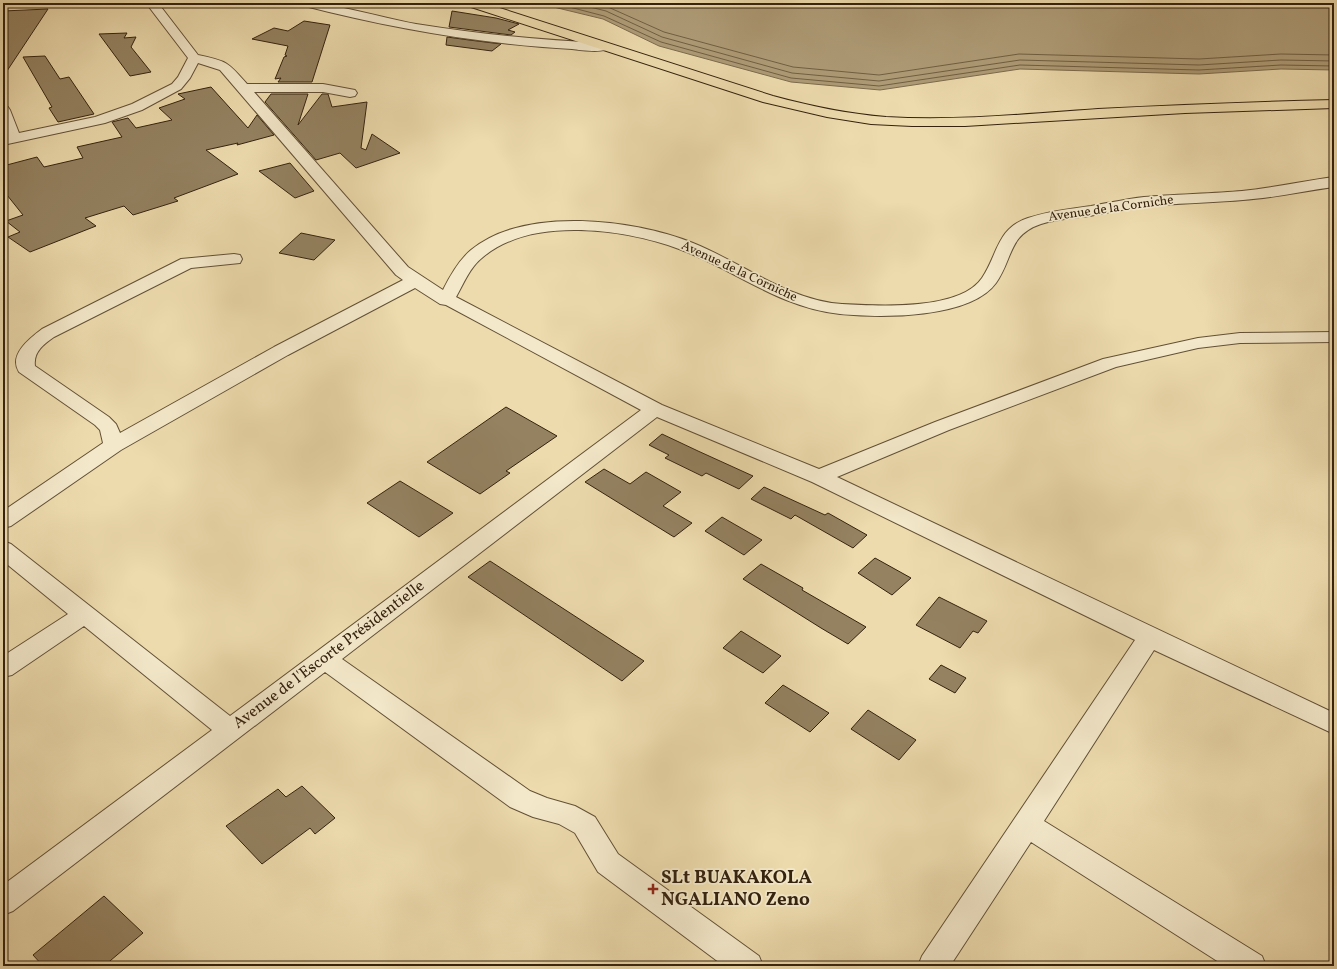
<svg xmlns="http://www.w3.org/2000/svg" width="1337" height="969" viewBox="0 0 1337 969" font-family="Vollkorn,serif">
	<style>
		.water { fill: #ae9c77; stroke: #7d6b4d }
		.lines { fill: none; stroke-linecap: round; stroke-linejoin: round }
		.shore { stroke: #715f42; stroke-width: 1 }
		.building { fill: #948261; stroke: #34220e }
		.minor-casing { stroke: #625036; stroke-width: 2 }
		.major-casing { stroke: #34220e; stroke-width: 2 }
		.minor { fill: #f3e8ca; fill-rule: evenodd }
		.major { fill: #eddbad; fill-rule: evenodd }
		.poi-dot { fill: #8f2418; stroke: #f3e8ca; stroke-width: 1.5 }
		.labels { text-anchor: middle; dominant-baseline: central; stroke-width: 3.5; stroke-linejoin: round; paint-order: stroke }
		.far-street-label { font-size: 13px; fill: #34220e; stroke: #f3e8ca }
		.street-label { font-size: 16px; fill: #34220e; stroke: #f3e8ca }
		.near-poi-label { font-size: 19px; font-weight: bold; fill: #34220e; stroke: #f3e8ca; text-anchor: start }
	</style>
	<rect width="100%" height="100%" fill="#eddbad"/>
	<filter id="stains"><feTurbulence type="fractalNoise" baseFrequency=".005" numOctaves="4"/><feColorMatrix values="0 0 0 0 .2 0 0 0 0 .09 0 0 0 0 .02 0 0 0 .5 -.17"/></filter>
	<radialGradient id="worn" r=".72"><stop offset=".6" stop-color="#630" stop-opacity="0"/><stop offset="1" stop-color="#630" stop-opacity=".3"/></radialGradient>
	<path class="water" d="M537,3H1334V70L1281,69L1199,74L1020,69L880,90L791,82L659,46L603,19Z"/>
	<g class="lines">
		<g class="shore">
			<path d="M554,3L604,16L661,42L791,78L879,86L1020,65L1199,70L1281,65L1334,66"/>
			<path d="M574,3L606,11L662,37L792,73L879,81L1020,60L1199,65L1281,60L1334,61"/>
			<path d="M599,3L664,32L793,67L879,75L1019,54L1199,59L1281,54L1334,55"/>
		</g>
	</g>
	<g class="building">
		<path d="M48,9L3,77V11Z"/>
		<path d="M452,11L496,18L519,24L508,30L515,32L511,35L449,27Z"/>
		<path d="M304,21L330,25L312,82H278L281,78L275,79L284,57L287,56L285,55L288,46L252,39L274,28L288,31Z"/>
		<path d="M127,33L124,38L136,37L131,47L151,72L130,76L99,34Z"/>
		<path d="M447,37L469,40L501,44L492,51L446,45Z"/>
		<path d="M45,56L60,79L69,77L94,114L58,122L49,108L52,107L23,57Z"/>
		<path d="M211,87L248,128L257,115L274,135L237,145L238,143L206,150L238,174L174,198L178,201L133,215L124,206L85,218L96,226L30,252L8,237L20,232L6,221L23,215L3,190V166L37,157L44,167L83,158L77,147L122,137L112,122L128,118L136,128L172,120L159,108L185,99L178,94Z"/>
		<path d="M271,94H308L298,125L322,94H328L332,107L367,102L361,148L366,150L372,134L400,153L356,168L340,153L316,160L265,102Z"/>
		<path d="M290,163L314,191L295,198L259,171Z"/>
		<path d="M301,233L335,240L314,260L279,253Z"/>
		<path d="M506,407L557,436L506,471L510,473L480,494L427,462Z"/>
		<path d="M662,434L698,451L753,476L739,489L706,473L702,476L665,458L669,455L649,445Z"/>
		<path d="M604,469L630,484L646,472L681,492L663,506L692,523L674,537L585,482Z"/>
		<path d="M400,481L453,513L419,537L367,503Z"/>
		<path d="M764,487L825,515L828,513L867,535L853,548L795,515L791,519L751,499Z"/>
		<path d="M722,517L734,524L762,540L744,555L705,531Z"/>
		<path d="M875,558L911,578L892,595L858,573Z"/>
		<path d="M490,561L644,661L622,681L468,577Z"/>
		<path d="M761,564L803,588L802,590L866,627L848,644L821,628L743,579Z"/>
		<path d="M939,597L987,621L978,633L973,631L960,648L916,625Z"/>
		<path d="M741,631L781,656L763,673L723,648Z"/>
		<path d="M941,665L966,678L955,693L929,679Z"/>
		<path d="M783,685L829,713L810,732L765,703Z"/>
		<path d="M868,710L916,740L899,760L851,729Z"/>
		<path d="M302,786L335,818L315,834L310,828L262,864L226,826L278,789L286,797Z"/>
		<path d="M104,896L143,933L104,966H43L33,955Z"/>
	</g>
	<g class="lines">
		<defs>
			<g id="minor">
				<path d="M146,3H158L198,55C227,61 228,62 247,84H323L355,90L357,93L355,96L350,97L323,92H254L408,267L443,290C450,276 459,260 471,250C524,206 634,219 693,243C743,263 787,300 842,304C877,306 960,311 982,278C998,254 997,228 1028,218C1049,211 1069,209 1091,206C1109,203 1126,199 1144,197C1176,194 1209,194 1242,191C1273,188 1303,181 1334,177V187C1303,191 1274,198 1243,200C1209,203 1175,203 1141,207C1124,209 1106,213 1089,216C1073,218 1057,219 1041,224C1008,235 1013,259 996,283C970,319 881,318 840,314C779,308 734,269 679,249C624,229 532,216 483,257C470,267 464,283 456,297L662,405L819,469L935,422L1103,359L1198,338L1240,333L1334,332V342L1240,343L1198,348L1116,367L949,430L837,477L1334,713V734L1154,650L1044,821L1262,956L1266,966H1225L1031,842L950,966H918L922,956L1135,640L812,482L657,417L342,659L530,791L547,798L575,806L595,817L618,854L759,956L763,966H724L598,872L575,833L559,824L533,817L510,807L325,672L13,911L3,915V885L212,730L84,626L12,675L3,677V656L68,614L3,561V541L11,544L230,716L641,410L446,305L440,304L415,288L288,355L121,450L11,526L3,528V511L103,443L100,430L95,425L19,372C8,355 30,338 42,329L181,259L234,254L240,255L242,259L240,263L191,268L54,337C44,344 33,352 35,366L109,417L116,424L120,433L274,347L403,280L396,275L220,70L198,63L190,78L181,89L142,110L105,123L3,145V137L6,136L3,128V106L8,107L10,110L19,133L95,117L132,104L172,84L178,77L188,58Z"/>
				<path d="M299,3C338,3 377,17 416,24C478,34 541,40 604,43L610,47C606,54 580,50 572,49C480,44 390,28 301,5Z"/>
			</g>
			<path id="major" d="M466,3H484L773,96C810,106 848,114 886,117C957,121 1028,114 1098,109C1177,105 1255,102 1334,100V108L1185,113L965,126H912L871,124L827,117L763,102L468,6Z"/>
		</defs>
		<use href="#minor" class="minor-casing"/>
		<use href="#major" class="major-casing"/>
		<use href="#minor" class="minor"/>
		<use href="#major" class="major"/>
	</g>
	<path class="poi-dot" d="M651 883h4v4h4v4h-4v4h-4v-4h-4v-4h4z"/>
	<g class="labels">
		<g class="far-street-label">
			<text transform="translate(1111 209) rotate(-8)">Avenue de la Corniche</text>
			<text transform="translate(739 272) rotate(25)">Avenue de la Corniche</text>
		</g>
		<g class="street-label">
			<text transform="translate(329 655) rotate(-37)">Avenue de l'Escorte Présidentielle</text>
		</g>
		<g class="near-poi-label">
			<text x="661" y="878">SLt BUAKAKOLA<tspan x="661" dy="22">NGALIANO Zeno</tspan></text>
		</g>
	</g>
	<rect width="1337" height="969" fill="none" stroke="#eddbad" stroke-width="16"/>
	<rect x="4" y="4" width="1329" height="961" fill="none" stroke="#34220e" stroke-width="2"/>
	<rect x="8" y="8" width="1321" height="953" fill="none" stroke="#34220e"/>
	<rect width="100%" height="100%" filter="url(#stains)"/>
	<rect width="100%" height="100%" fill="url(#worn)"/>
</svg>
